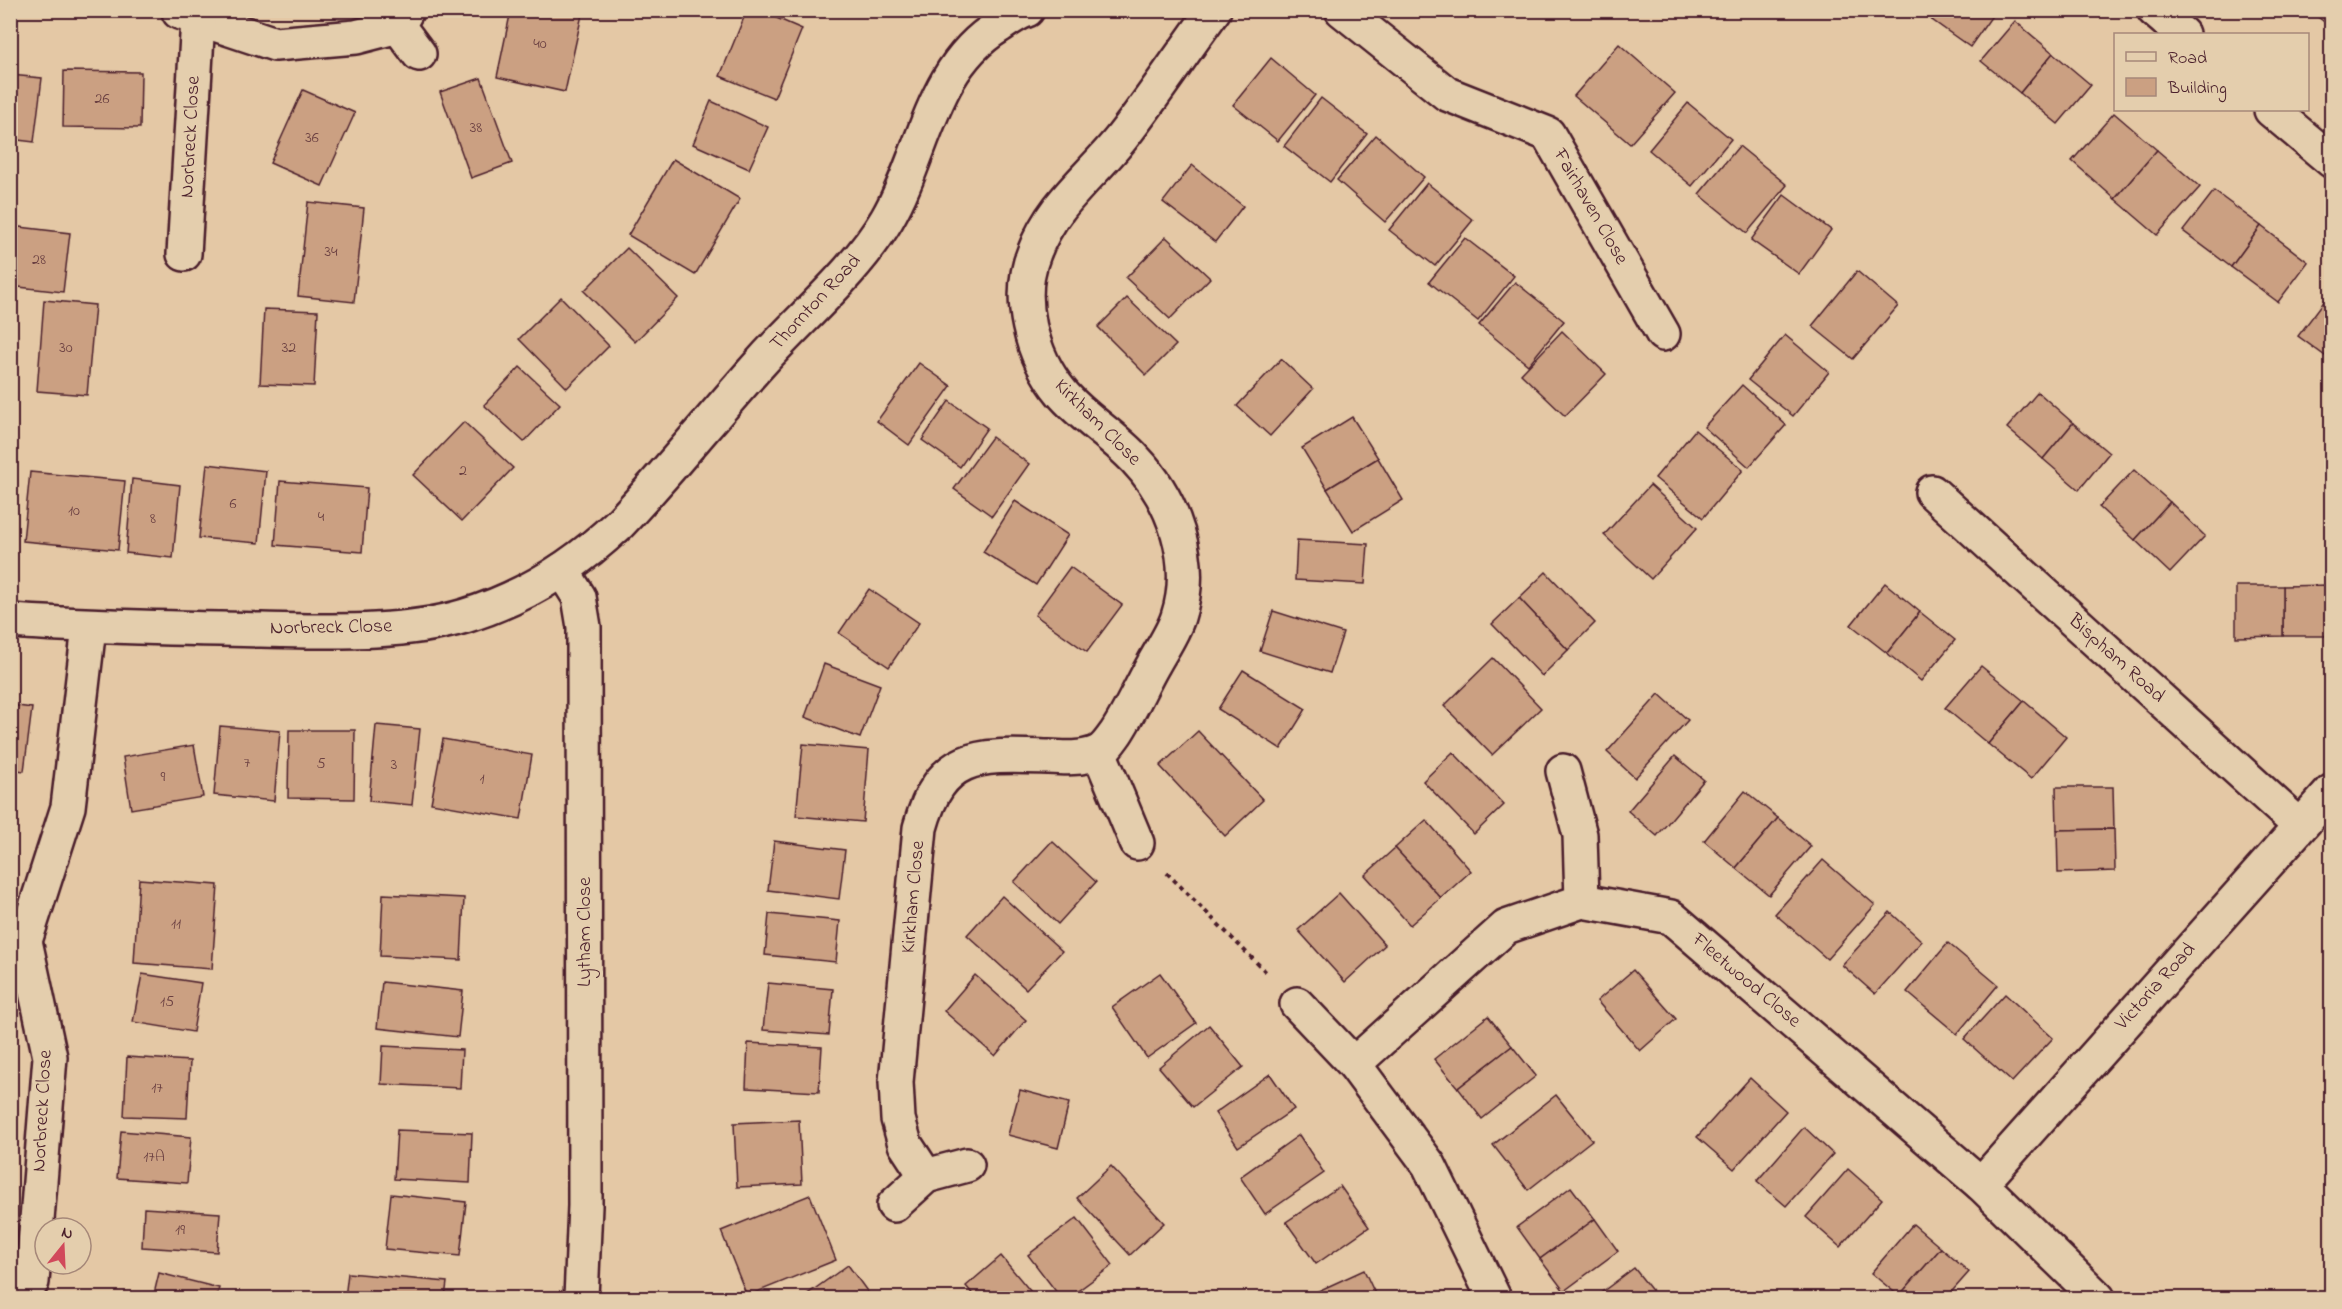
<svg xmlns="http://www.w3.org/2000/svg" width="2342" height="1309" viewBox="0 0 2342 1309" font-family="'Indie Flower',sans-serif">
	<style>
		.building { fill: #cba082; stroke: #4a1f2b; stroke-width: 1.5 }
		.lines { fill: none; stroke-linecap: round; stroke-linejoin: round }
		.minor-casing { stroke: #4a1f2b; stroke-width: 38 }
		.path { stroke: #4a1f2b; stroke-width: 4; stroke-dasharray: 4.5 4.5; stroke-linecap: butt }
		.minor { stroke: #e4cead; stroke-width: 33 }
		.labels { text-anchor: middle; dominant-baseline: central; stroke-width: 6; stroke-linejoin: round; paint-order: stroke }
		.number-label { font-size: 16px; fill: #6a3f41 }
		.street-label { font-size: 20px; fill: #4a1f2b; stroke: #e4cead }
	</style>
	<rect width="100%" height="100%" fill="#e4c8a5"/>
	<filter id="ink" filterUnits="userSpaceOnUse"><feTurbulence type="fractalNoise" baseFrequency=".0167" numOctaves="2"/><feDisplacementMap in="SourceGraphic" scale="12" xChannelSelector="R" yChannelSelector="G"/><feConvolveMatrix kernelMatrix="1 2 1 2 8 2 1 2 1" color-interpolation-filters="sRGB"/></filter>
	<g filter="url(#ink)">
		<g class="building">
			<path d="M511,10H583L565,92L497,77Z"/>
			<path d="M747,10H758L802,29L774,98L720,76Z"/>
			<path d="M1919,10H1938L1932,20Z"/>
			<path d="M1938,10H1996L1970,47L1932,20Z"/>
			<path d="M2309,10H2332V28Z"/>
			<path d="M2015,21L2053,53L2020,93L1981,61Z"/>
			<path d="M1619,44L1675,93L1630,144L1574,96Z"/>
			<path d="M2053,53L2091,85L2058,124L2020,93Z"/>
			<path d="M1271,58L1315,95L1278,141L1233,105Z"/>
			<path d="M64,71L141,72L140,128L63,127Z"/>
			<path d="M10,75L42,78L34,142L10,139Z"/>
			<path d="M481,78L512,163L471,178L440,92Z"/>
			<path d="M303,90L355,113L322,186L270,163Z"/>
			<path d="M1321,98L1367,134L1330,182L1284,146Z"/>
			<path d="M711,101L768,127L749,169L693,144Z"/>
			<path d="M1688,103L1731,139L1692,186L1649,150Z"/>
			<path d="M2114,113L2157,150L2115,199L2072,161Z"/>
			<path d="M1376,135L1424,177L1385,222L1337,180Z"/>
			<path d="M1739,146L1787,185L1747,233L1699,194Z"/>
			<path d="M2157,150L2200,187L2157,235L2115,199Z"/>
			<path d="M673,159L740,199L695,275L628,235Z"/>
			<path d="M1192,165L1243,206L1215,242L1163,202Z"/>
			<path d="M1427,183L1473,220L1435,266L1389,230Z"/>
			<path d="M2214,191L2261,226L2231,267L2183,231Z"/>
			<path d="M1784,195L1831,230L1799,274L1751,240Z"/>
			<path d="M308,202L364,208L354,302L298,296Z"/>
			<path d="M11,226L70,233L63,292L10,286Z"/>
			<path d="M2261,226L2308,262L2278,302L2231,267Z"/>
			<path d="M1166,237L1210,278L1170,319L1126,278Z"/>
			<path d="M1465,238L1514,276L1478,321L1429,282Z"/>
			<path d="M627,248L678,298L635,342L584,291Z"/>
			<path d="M1857,271L1898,306L1853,359L1812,326Z"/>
			<path d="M1515,282L1564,321L1528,365L1479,325Z"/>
			<path d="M2332,291V361L2298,336Z"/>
			<path d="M561,297L609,346L567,388L519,339Z"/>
			<path d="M1127,298L1176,345L1146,375L1098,327Z"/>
			<path d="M44,300L95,305L87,395L37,391Z"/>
			<path d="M264,309L318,311L314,386L260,384Z"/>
			<path d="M1562,331L1606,374L1565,416L1521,374Z"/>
			<path d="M1785,335L1829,372L1793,416L1748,380Z"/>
			<path d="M1281,359L1313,389L1270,436L1237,406Z"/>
			<path d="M919,363L951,386L909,445L877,421Z"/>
			<path d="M520,367L560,404L524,442L484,405Z"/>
			<path d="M1742,385L1786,425L1749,467L1704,427Z"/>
			<path d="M2038,392L2073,423L2043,459L2007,428Z"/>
			<path d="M949,401L987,428L960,467L922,440Z"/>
			<path d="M1352,417L1378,458L1327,489L1302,448Z"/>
			<path d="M464,422L513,468L462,521L413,475Z"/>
			<path d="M2073,423L2109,453L2079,490L2043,459Z"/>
			<path d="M1695,430L1743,470L1703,518L1655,478Z"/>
			<path d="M992,437L1029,464L992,516L954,489Z"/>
			<path d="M1378,458L1403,500L1353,531L1327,489Z"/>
			<path d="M207,464L266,471L259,543L199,538Z"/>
			<path d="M2134,470L2170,502L2135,540L2099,507Z"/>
			<path d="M30,472L125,481L118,550L23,541Z"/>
			<path d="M132,479L180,485L173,558L126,553Z"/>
			<path d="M280,481L367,488L362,552L275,545Z"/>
			<path d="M1650,485L1697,528L1651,579L1604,535Z"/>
			<path d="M1015,501L1068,535L1036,585L983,552Z"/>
			<path d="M2170,502L2205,536L2170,573L2135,540Z"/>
			<path d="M1297,540L1368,544L1365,584L1295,580Z"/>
			<path d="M1070,567L1122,605L1087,652L1035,615Z"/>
			<path d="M1546,572L1595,623L1568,650L1519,598Z"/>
			<path d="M1885,583L1920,612L1887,653L1851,625Z"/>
			<path d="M2330,585L2331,636H2283V586Z"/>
			<path d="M2236,586H2283V636L2236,637Z"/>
			<path d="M869,589L919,623L889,667L839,633Z"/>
			<path d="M1519,598L1568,650L1542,676L1492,624Z"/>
			<path d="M1273,611L1343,633L1330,673L1260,651Z"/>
			<path d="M1920,612L1955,640L1921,681L1887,653Z"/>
			<path d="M1493,658L1541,708L1492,755L1444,706Z"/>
			<path d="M824,664L880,685L860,738L805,717Z"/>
			<path d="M1981,666L2024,701L1988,744L1945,708Z"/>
			<path d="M1243,670L1306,709L1281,749L1218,709Z"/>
			<path d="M1659,694L1688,720L1635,778L1607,752Z"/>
			<path d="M2024,701L2066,737L2031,779L1988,744Z"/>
			<path d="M10,705L32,708L24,771L10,769Z"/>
			<path d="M376,725L420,729L412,805L369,801Z"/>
			<path d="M220,726L280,731L274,801L214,795Z"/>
			<path d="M289,730H355L354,799L288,798Z"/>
			<path d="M1198,731L1263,800L1225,836L1160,766Z"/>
			<path d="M443,739L532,755L521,819L431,803Z"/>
			<path d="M803,744L869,750L863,822L796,816Z"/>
			<path d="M194,745L203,797L131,809L123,757Z"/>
			<path d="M1453,752L1504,805L1474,834L1423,781Z"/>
			<path d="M1675,756L1704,780L1657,836L1628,811Z"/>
			<path d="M2056,787H2113L2114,829L2057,830Z"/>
			<path d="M1745,791L1778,818L1736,868L1704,841Z"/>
			<path d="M1778,818L1811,846L1769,895L1736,868Z"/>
			<path d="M1426,820L1471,871L1441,898L1395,848Z"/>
			<path d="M2114,829L2115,871L2058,873L2057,830Z"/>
			<path d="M774,841L845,850L839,899L768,890Z"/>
			<path d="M1052,841L1096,882L1058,924L1014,882Z"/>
			<path d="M1395,848L1441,898L1410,925L1365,875Z"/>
			<path d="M1823,860L1875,905L1827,959L1775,914Z"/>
			<path d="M139,879L218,885L212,969L134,963Z"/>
			<path d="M1339,893L1385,945L1345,982L1298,930Z"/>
			<path d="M383,894L464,898L461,960L380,956Z"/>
			<path d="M1002,896L1062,951L1026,989L967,935Z"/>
			<path d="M1890,912L1922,941L1875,994L1842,965Z"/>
			<path d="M769,914L840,921L836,962L765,955Z"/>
			<path d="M1948,943L1998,985L1957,1034L1907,992Z"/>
			<path d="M1633,970L1676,1019L1640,1051L1597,1001Z"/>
			<path d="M1160,973L1196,1023L1147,1058L1112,1007Z"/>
			<path d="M142,974L201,983L193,1032L133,1022Z"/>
			<path d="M975,975L1026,1020L995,1056L944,1011Z"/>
			<path d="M382,982L463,991L458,1037L377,1028Z"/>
			<path d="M768,983L833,989L829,1035L763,1030Z"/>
			<path d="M2005,994L2053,1038L2012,1082L1964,1039Z"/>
			<path d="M1488,1016L1512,1046L1458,1088L1434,1059Z"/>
			<path d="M1209,1025L1243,1067L1193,1107L1159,1067Z"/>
			<path d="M748,1043L822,1047L819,1092L746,1088Z"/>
			<path d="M383,1046L462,1050L460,1088L381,1084Z"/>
			<path d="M1512,1046L1536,1076L1482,1119L1458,1088Z"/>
			<path d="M127,1057L190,1061L187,1118L124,1116Z"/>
			<path d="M1270,1074L1294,1109L1238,1147L1215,1113Z"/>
			<path d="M1750,1078L1786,1111L1734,1169L1697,1137Z"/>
			<path d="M1020,1090L1069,1103L1058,1148L1008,1135Z"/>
			<path d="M1556,1095L1592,1140L1528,1190L1493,1145Z"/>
			<path d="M799,1120L802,1184L737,1187L734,1123Z"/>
			<path d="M1804,1127L1833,1154L1786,1206L1757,1181Z"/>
			<path d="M397,1130L472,1133L470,1183L394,1179Z"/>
			<path d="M121,1131L191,1137L187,1183L117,1178Z"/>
			<path d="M1299,1135L1324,1173L1265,1214L1240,1177Z"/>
			<path d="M1111,1166L1164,1223L1130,1255L1077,1198Z"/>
			<path d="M1848,1169L1882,1199L1840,1247L1806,1217Z"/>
			<path d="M1340,1186L1369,1227L1316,1264L1286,1222Z"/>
			<path d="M1571,1187L1595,1219L1540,1259L1517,1227Z"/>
			<path d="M391,1194L466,1202L460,1256L385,1249Z"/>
			<path d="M810,1195L836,1260L747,1296L721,1231Z"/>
			<path d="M144,1208L220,1213L217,1252L142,1247Z"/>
			<path d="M1077,1218L1113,1265L1068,1298H1061L1028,1255Z"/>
			<path d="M1595,1219L1618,1251L1564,1291L1540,1259Z"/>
			<path d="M1913,1224L1941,1248L1899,1296L1871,1273Z"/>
			<path d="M1941,1248L1969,1272L1946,1298H1902L1899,1296Z"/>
			<path d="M1001,1256L1036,1298H976L966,1286Z"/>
			<path d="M848,1265L872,1298H802Z"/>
			<path d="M1634,1268L1658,1298H1594Z"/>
			<path d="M1364,1270L1377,1298H1303Z"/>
			<path d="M159,1273L219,1288L216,1298H153Z"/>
			<path d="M348,1273L447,1282L445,1298H345Z"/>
		</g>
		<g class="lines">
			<defs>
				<g id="minor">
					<path d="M407,10L398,26L419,54"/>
					<path d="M1342,10L1447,94L1548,134L1663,334"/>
					<path d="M2154,10L2182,34"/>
					<path d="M179,12L275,44L356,37L398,26"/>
					<path d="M2271,110L2332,161"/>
					<path d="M184,254L198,19"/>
					<path d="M1932,492L2300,826"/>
					<path d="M562,570L579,597L584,627L585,1206L581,1298"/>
					<path d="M10,621C94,627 177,628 261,630C326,631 402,635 465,616C524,598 575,566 620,523C670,470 715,413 764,359C804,315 858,269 887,219C925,154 930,68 999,26C1008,20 1017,13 1027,10"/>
					<path d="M1099,752L1137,843"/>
					<path d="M1563,771L1580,835L1582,901"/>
					<path d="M1297,1004L1354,1064"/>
					<path d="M926,1176L905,1144L898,1119L896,1082L920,828C941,751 980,755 1048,757C1065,758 1081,759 1097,753C1104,750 1111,740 1116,733C1130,712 1140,688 1153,665C1161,650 1173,633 1178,617C1196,562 1174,500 1135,459C1113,435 1083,418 1062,393C1031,356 1016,298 1034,253C1053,202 1091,177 1123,136C1155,95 1183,52 1214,10"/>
					<path d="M1981,1184L2332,791"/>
					<path d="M894,1205L926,1176L967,1165"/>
					<path d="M32,1282L50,1057L25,941L68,807L89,627"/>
					<path d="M1494,1298L1429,1165L1354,1064L1506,927L1582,901L1671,917L1981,1184L2098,1298"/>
				</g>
			</defs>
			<use href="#minor" class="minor-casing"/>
			<path class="path" d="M1167,873L1268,974"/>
			<use href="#minor" class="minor"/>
		</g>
	</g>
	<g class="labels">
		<g class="number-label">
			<text x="540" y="44">40</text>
			<text x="102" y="99">26</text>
			<text x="476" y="128">38</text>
			<text x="312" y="138">36</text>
			<text x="331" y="252">34</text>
			<text x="39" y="260">28</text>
			<text x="66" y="348">30</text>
			<text x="289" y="348">32</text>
			<text x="463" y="471">2</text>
			<text x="233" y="504">6</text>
			<text x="74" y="511">10</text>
			<text x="321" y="517">4</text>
			<text x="153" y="519">8</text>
			<text x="247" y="763">7</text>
			<text x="321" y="764">5</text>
			<text x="394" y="765">3</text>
			<text x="163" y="777">9</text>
			<text x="482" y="779">1</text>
			<text x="176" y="924">11</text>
			<text x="167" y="1002">15</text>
			<text x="157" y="1088">17</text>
			<text x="154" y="1157">17A</text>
			<text x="180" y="1230">19</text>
		</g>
		<g class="street-label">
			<text transform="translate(191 137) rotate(-87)">Norbreck Close</text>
			<text transform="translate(1590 207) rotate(60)">Fairhaven Close</text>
			<text transform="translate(816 303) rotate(-47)">Thornton Road</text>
			<text transform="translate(1097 423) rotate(45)">Kirkham Close</text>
			<text transform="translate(331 628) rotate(-1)">Norbreck Close</text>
			<text transform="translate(2116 659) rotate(42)">Bispham Road</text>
			<text transform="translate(914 897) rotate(-85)">Kirkham Close</text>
			<text transform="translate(585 932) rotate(-90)">Lytham Close</text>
			<text transform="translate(1746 981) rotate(40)">Fleetwood Close</text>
			<text transform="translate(2156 987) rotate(-48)">Victoria Road</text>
			<text transform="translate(43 1111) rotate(-87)">Norbreck Close</text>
		</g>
	</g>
	<rect width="2342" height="1309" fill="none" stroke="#e4cead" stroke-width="36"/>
	<rect x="18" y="18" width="2306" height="1273" fill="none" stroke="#4a1f2b" stroke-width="2" filter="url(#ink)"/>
	<rect x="2114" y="33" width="195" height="78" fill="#e4cead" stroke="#a68879" stroke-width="1.5"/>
	<rect x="2126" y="52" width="30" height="9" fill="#e4cead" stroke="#a68879" stroke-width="1.5"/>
	<text x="2168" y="63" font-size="18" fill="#4a1f2b">Road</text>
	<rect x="2126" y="78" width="30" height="18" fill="#cba082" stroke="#a68879" stroke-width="1.5"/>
	<text x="2168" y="93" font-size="18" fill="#4a1f2b">Building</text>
	<g transform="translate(63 1246) rotate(18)"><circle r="28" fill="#e4cead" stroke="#a68879" stroke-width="1.5"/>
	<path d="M0-4.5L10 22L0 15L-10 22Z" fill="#d1495b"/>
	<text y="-9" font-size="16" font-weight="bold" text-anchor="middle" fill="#4a1f2b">N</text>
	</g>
</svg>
